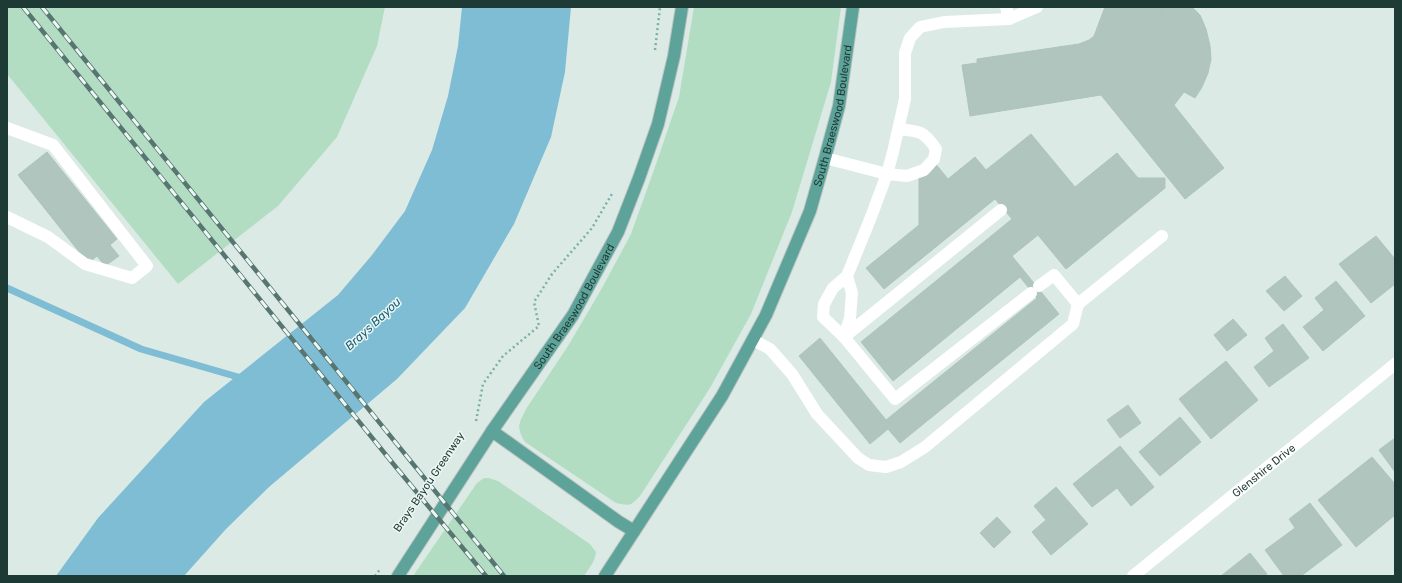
<svg xmlns="http://www.w3.org/2000/svg" width="1402" height="583" viewBox="0 0 1402 583" font-family="Rubik,sans-serif">
	<style>
		.green { fill: #b3ddc3 }
		.water { fill: #7fbdd4 }
		.lines { fill: none; stroke-linecap: round; stroke-linejoin: round }
		.stream { stroke: #7fbdd4; stroke-width: 7 }
		.building { fill: #b1c5bf; stroke: #aec4bd }
		.major-casing { stroke: #bbc4c2; stroke-width: 14 }
		.path { stroke: #7ab0a5; stroke-width: 2.5; stroke-dasharray: 2 3; stroke-linecap: butt }
		.minor { stroke: #fff; stroke-width: 12 }
		.major { stroke: #5da399; stroke-width: 12 }
		.rail-casing { stroke: #577671; stroke-width: 4.5 }
		.rail { stroke: #ecf7f3; stroke-width: 3; stroke-dasharray: 9; stroke-linecap: butt }
		.labels { text-anchor: middle; dominant-baseline: central; stroke-width: 3; stroke-linejoin: round; paint-order: stroke }
		.street-label { font-size: 11px; fill: #1d3a35; stroke: #ecf7f3 }
		.water-label { font-size: 12px; font-style: italic; fill: #145d79; stroke: #ecf7f3 }
	</style>
	<rect width="100%" height="100%" fill="#dceae5"/>
	<g class="green">
		<path d="M7,7H385L377,46L337,137L278,206L178,284L7,74Z"/>
		<path d="M694,7H841L831,82L792,212L751,314L710,388L640,496C631,506 629,506 616,503L525,442L522,437L520,432L519,426L521,419L526,409L568,346L602,288L631,234L655,167L679,97Z"/>
		<path d="M484,478H489L498,481L590,544L596,552C595,562 589,568 584,576H413L477,483Z"/>
	</g>
	<path class="water" d="M462,7H571L565,72L551,137L514,224L465,308L397,379L269,487L226,529L184,576H56L98,518L204,402L338,295L372,255L405,211L432,150L448,96L458,46Z"/>
	<g class="lines">
		<path class="stream" d="M7,288L141,349L245,379"/>
	</g>
	<g class="building">
		<path d="M1105,7H1163L1142,65L1224,168L1185,199L1101,95L970,116L962,65L977,63V59L1079,44L1089,40L1094,36Z"/>
		<path d="M1163,7H1192L1200,15L1206,29L1210,46L1211,59L1208,73L1202,87L1195,98L1184,92L1174,105L1142,65Z"/>
		<path d="M1031,134L1075,187L1117,153L1138,178H1165V188L1066,269L1038,235L1012,256L1059,314L900,443L888,429L870,444L799,356L820,338L886,420L1037,298L1020,277L893,381L861,342L1012,219L995,199L884,289L866,268L919,225V175L934,162L948,179L975,157L986,170Z"/>
		<path d="M47,152L117,239L110,245L119,256L105,266L97,256L88,263L18,175Z"/>
		<path d="M1376,236L1395,259V284L1371,303L1339,264Z"/>
		<path d="M1285,276L1302,296L1284,311L1266,291Z"/>
		<path d="M1336,281L1365,316L1323,351L1303,327L1324,310L1315,298Z"/>
		<path d="M1233,319L1247,335L1227,351L1214,335Z"/>
		<path d="M1283,324L1309,358L1269,387L1254,367L1274,351L1265,338Z"/>
		<path d="M1226,361L1258,400L1211,439L1179,399Z"/>
		<path d="M1128,405L1141,423L1120,438L1107,420Z"/>
		<path d="M1180,417L1201,442L1160,476L1139,452Z"/>
		<path d="M1395,438V472L1379,450Z"/>
		<path d="M1120,446L1154,487L1131,506L1117,488L1092,507L1073,484Z"/>
		<path d="M1372,457L1395,484V515L1356,547L1318,500Z"/>
		<path d="M1056,487L1088,524L1051,555L1032,532L1046,520L1034,506Z"/>
		<path d="M1310,503L1342,545L1301,576H1284L1265,550L1295,528L1289,519Z"/>
		<path d="M997,517L1011,532L994,548L980,533Z"/>
		<path d="M1250,553L1267,574L1263,576H1221Z"/>
	</g>
	<g class="lines">
		<defs>
			<g id="major">
				<path d="M492,431L619,522L634,531"/>
				<path id="s2" d="M398,576L492,431L573,315L618,232L639,178L658,124L674,56L682,7"/>
				<path id="s3" d="M605,576L722,396L766,315L810,211L825,158L839,106L853,7"/>
			</g>
		</defs>
		<use href="#major" class="major-casing"/>
		<g class="path">
			<path d="M655,50L660,7"/>
			<path d="M476,421L483,384L503,356L539,326L534,302L552,274L592,228L613,192"/>
			<path d="M375,576L381,568"/>
		</g>
		<g class="minor">
			<path d="M1006,7L1009,19"/>
			<path d="M7,128L53,145L147,266L132,278L85,264L48,237L7,217"/>
			<path d="M825,158L887,174L907,176L924,170L934,159L936,149C924,131 919,131 899,129"/>
			<path d="M1001,210L844,337L895,399L1031,293"/>
			<path d="M847,276L852,293L850,318L844,337L823,317L824,304L833,288L847,276L871,217L887,174L893,152L905,99V53L910,38L920,27L944,22L1009,19L1037,7"/>
			<path d="M1078,304L1162,236"/>
			<path d="M753,340L770,349L792,374L817,414L858,458L869,465L886,467L901,462L925,447L1073,324L1078,304L1054,275L1039,286"/>
			<path id="s1" d="M1133,576L1395,364"/>
		</g>
		<use href="#major" class="major"/>
		<defs>
			<g id="rail">
				<path d="M23,7L395,466L486,576"/>
				<path d="M42,7L504,576"/>
			</g>
		</defs>
		<use href="#rail" class="rail-casing"/>
		<use href="#rail" class="rail"/>
	</g>
	<g class="labels">
		<g class="street-label">
			<text stroke="none"><textPath href="#s3" startOffset="518">South Braeswood Boulevard</textPath></text>
			<text stroke="none"><textPath href="#s2" startOffset="322">South Braeswood Boulevard</textPath></text>
			<text stroke="none"><textPath href="#s1" startOffset="168">Glenshire Drive</textPath></text>
			<text transform="translate(429 482) rotate(-56)">Brays Bayou Greenway</text>
		</g>
		<g class="water-label">
			<text transform="translate(373 324) rotate(-43)">Brays Bayou</text>
		</g>
	</g>
	<rect width="1402" height="583" fill="none" stroke="#1d3a35" stroke-width="16"/>
</svg>
